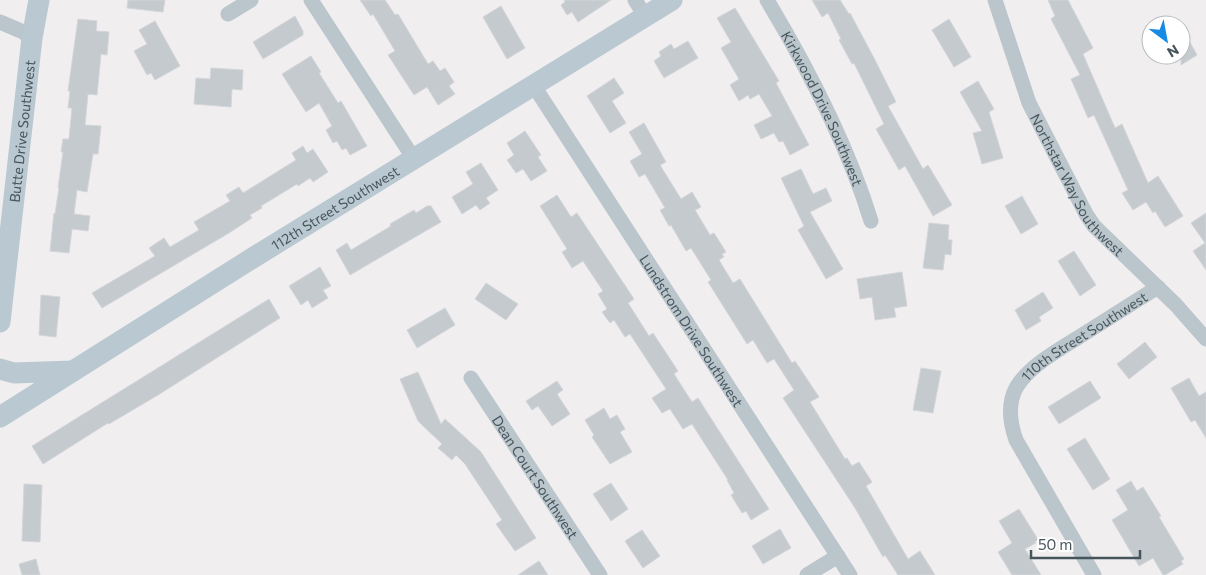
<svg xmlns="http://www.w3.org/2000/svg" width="1206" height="575" viewBox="0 0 1206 575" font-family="Commissioner,sans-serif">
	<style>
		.building { fill: #c5cace; stroke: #d2d5da }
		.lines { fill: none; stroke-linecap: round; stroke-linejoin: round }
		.street { stroke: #bac5cc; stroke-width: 15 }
		.secondary { stroke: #bac8d1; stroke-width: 21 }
		.labels { text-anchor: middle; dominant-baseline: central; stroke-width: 4; stroke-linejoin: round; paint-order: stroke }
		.street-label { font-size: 14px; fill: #46555c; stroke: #fff }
	</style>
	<rect width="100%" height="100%" fill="#f1eeef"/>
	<g class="building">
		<path d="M128,0H165L163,12L127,8Z"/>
		<path d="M360,0H385L395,15L398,14L428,64L433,61L440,71L445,68L454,82L449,86L455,94L438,105L427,87L414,95L388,55L395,51L373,14L371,16Z"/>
		<path d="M564,0H611L578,22L572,12L567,15L561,5L565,2Z"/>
		<path d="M812,0H840L849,14L850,13L874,58L896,102L888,106L923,169L928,165L952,205L933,216L905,166L899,170L876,129L884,124L854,63L852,64L839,40L841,39L828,13L822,17Z"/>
		<path d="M1048,0H1068L1093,48L1083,54L1115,128L1122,124L1148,183L1158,176L1183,216L1165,227L1155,211L1153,213L1146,202L1133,210L1122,193L1128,190L1094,115L1088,118L1071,79L1080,75L1051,19L1055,16Z"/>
		<path d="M501,6L525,48L507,59L483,17Z"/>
		<path d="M735,8L779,81L776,83L809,145L790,155L783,141L779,142L774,133L761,139L754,125L772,116L759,94L750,99L748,95L739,101L730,85L739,79L721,48L731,42L717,18Z"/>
		<path d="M295,16L303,31V35L263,59L253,42Z"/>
		<path d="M78,19L97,21L96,31L109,32L107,55L101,54L97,95L88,94L85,125L101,126L98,154H93L87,192L77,190L74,214L90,216L88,231L72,229L69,253L50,251L54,213L55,214L59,188H58L63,152H61L63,139H69L72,108H68L70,91H68Z"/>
		<path d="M949,19L971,57L954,67L932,30Z"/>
		<path d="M155,21L180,66L155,80L151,73L147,75L134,51L147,44L139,30Z"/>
		<path d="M1181,26L1197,55L1181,65Z"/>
		<path d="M688,41L698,58L664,78L654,61L661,56L659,52L671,44L674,49Z"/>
		<path d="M311,56L321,72L319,73L338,103L341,101L367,146L350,155L346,148L342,150L337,141L333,143L326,130L332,126L319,103L306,112L282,74Z"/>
		<path d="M211,68L243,70L242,90L232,89L231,107L194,104L196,78L210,79Z"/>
		<path d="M614,78L624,93L612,101L626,123L610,133L587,96Z"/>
		<path d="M978,81L994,109L989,112L1003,158L982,164L973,133L982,131L960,92Z"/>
		<path d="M644,123L666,162L660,165L681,199L692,192L701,207L695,210L710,235L714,233L726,252L722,254L724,257L719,260L733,283L740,279L792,363L795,361L819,397L810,402L845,459L847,458L852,466L859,462L872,482L866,486L908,559L920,551L935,575H898L885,555L883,557L855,508L783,398L794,390L774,359L767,363L753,340L747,344L708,282L711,280L691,248L686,251L671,225L669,226L660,210L665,208L645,174L639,177L630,161L642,154L629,132Z"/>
		<path d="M525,131L541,155L538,157L547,171L531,181L523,169L516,173L507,160L514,155L507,143Z"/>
		<path d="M303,146L307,153L313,149L328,172L313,182L310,178L298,186L297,184L261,206L262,208L250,215L252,218L229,233L102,308L92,293L155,256L149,248L164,238L170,247L199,230L194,222L230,201L226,195L239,187L243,193L296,160L292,153Z"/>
		<path d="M481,163L498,190L486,198L490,203L480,210L476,205L462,214L452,197L473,184L466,172Z"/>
		<path d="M801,169L813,194L826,188L832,201L810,212L843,269L826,279L798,230L804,226L781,178Z"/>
		<path d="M557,195L571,217L577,213L634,299L628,303L649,336L653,333L678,371L674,374L692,402L698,398L769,509L751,520L746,511L742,513L731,495L734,493L727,480H728L692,424L683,429L670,409L662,413L652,398L666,389L630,334L625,337L614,320L610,323L602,312L607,309L598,294L603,291L583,261L572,268L562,252L567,249L540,206Z"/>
		<path d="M1022,196L1038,224L1021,234L1005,206Z"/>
		<path d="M427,206H431L441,222L350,275L336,250L347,243L351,250L391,226L390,224L414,210L416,213Z"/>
		<path d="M1206,213V270L1193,251L1205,243L1191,223Z"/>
		<path d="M929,223L949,225L948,240H952L951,255L945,254L943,270L923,268Z"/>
		<path d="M1074,251L1096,285L1080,296L1058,261Z"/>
		<path d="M320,267L331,286L323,290L328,298L312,308L308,300L301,305L289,286Z"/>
		<path d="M902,272L907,306L894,308L896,317L875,320L872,297L860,299L857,279Z"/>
		<path d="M486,283L518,304L506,320L475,299Z"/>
		<path d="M1043,292L1053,308L1039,317L1041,321L1026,330L1015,310Z"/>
		<path d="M41,295L60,297L56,337L39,335Z"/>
		<path d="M269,299L280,318L158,395L109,424L108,423L43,464L32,446Z"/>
		<path d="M445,308L455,325L417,348L407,330Z"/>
		<path d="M1145,342L1157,357L1129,379L1117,364Z"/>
		<path d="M921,368L941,371L933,413L913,410Z"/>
		<path d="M418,372L441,424L445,419L481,452L536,538L515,551L496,524L502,520L465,464L456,455L452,460L438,448L442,444L418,421L400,379Z"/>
		<path d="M1189,378L1199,396L1206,392V438L1195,420L1191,422L1171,388Z"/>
		<path d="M557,381L563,390L557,394L570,414L552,426L538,406L532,410L526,401Z"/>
		<path d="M1090,381L1101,398L1059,424L1048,407Z"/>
		<path d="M604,408L610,419L617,415L625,429L620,432L632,452L610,464L592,437L594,435L585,420Z"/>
		<path d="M1085,438L1110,479L1093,490L1067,449Z"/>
		<path d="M1131,481L1137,491L1143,487L1161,516L1159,517L1184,559L1181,561L1183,564L1165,575H1163L1153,558L1139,566L1112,520L1128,510L1116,490Z"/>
		<path d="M611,483L628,509L611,521L593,494Z"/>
		<path d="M24,484L42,485L40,542L22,541Z"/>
		<path d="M1019,509L1039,541L1025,549L1041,575H1012L998,552L1012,543L999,521Z"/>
		<path d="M780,529L791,548L763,564L752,546Z"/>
		<path d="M642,530L660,556L643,568L625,541Z"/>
		<path d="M36,559L40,575H22L19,564Z"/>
		<path d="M539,561L548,575H518Z"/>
	</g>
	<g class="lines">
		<g class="street">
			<path d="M311,0L414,159"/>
			<path d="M635,0L645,16"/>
			<path id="s1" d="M767,0C809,70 847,143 871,221"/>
			<path id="s2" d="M995,0L1029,103L1086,214L1094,226L1176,305L1206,339"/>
			<path d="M228,14L251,0"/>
			<path d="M0,22L21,31L32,38"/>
			<path id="s3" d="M534,86L850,575"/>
			<path id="s4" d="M471,378L600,575"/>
			<path d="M807,575L838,556"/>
			<path id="s5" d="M1094,575L1016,440C1010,423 1007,405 1016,388C1029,365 1065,346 1087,332C1111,317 1134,302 1158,287"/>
		</g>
		<g class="secondary">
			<path id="s6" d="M0,322L32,38L39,0"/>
			<path d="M0,369L14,373L73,371"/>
			<path id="s7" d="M0,417L251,259L672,0"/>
		</g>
	</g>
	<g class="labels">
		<g class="street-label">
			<text stroke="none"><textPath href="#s1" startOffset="122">Kirkwood Drive Southwest</textPath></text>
			<text stroke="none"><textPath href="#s6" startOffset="192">Butte Drive Southwest</textPath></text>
			<text stroke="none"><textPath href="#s2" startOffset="204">Northstar Way Southwest</textPath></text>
			<text stroke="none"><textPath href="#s7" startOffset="395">112th Street Southwest</textPath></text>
			<text stroke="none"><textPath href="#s3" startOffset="291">Lundstrom Drive Southwest</textPath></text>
			<text stroke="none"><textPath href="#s5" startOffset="296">110th Street Southwest</textPath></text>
			<text stroke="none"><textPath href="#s4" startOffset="118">Dean Court Southwest</textPath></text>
		</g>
	</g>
	<g transform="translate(1166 40) rotate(148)"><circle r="24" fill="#ffffff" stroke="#b5bbbe"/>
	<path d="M0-4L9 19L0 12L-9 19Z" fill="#168ae4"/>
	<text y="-8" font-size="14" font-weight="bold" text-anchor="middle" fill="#46555c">N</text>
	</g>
	<path d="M1031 550v8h109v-8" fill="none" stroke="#46555c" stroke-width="2.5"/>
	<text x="1038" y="550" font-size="15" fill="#46555c" stroke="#ffffff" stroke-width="4" paint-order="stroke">50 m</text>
</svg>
